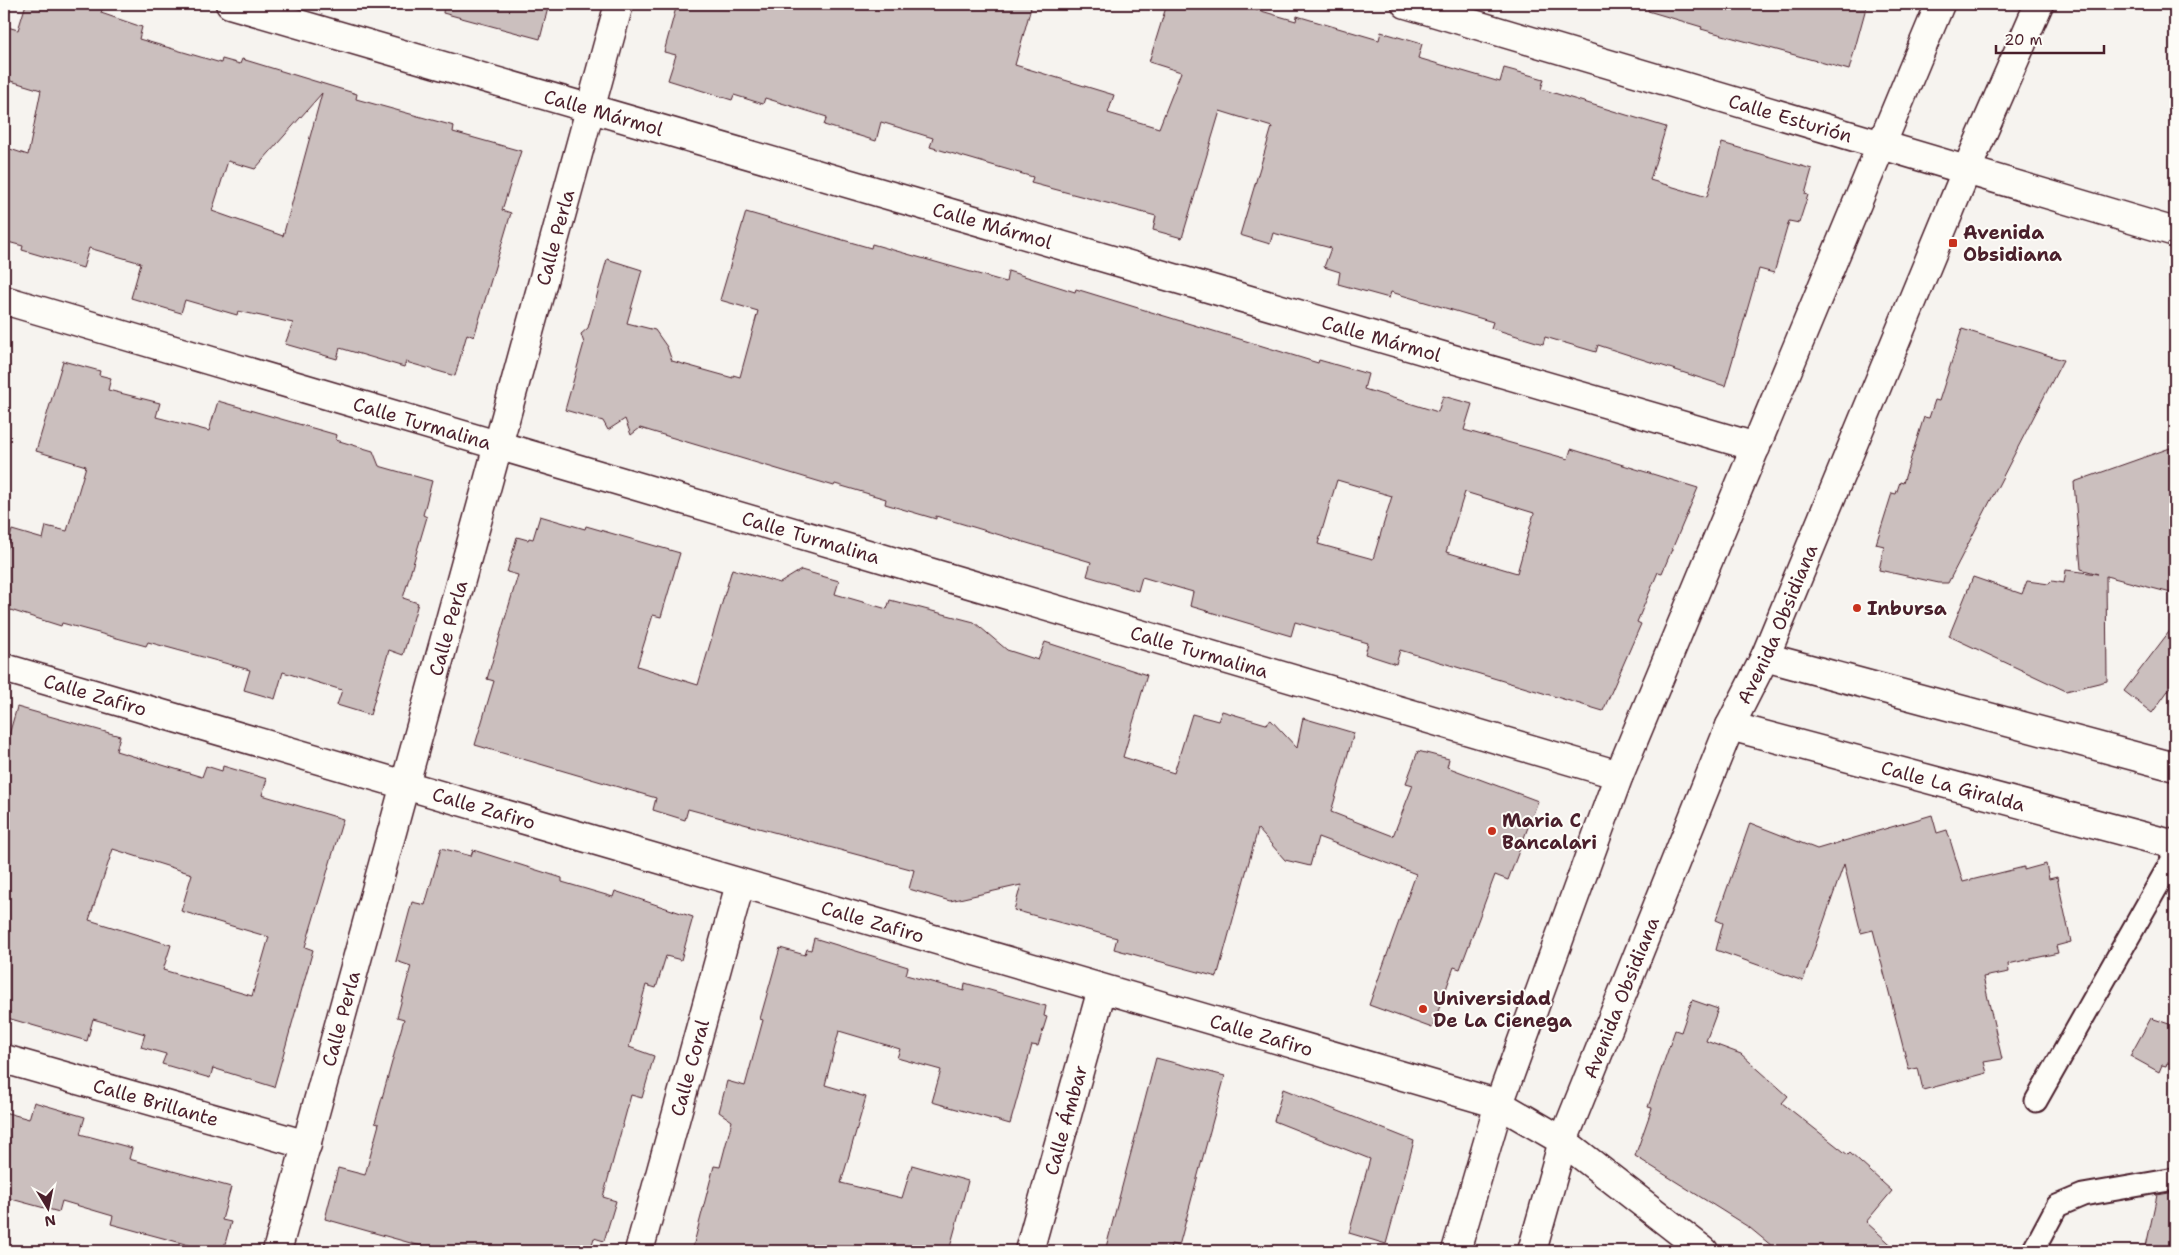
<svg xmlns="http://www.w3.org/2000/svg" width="2179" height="1255" viewBox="0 0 2179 1255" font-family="'Shantell Sans',sans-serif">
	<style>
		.building { fill: #cbbfbe; stroke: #4a1f2b; fill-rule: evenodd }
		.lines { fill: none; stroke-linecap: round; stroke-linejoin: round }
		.lane-casing { stroke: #4a1f2b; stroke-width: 25 }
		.street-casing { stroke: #4a1f2b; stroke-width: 31 }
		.secondary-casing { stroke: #4a1f2b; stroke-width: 31 }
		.lane { stroke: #fdfcf7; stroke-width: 21 }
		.street { stroke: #fdfcf7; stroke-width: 28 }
		.secondary { stroke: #fdfcf7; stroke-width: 28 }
		.poi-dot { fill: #c8321e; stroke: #fdfcf7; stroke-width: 2 }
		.labels { text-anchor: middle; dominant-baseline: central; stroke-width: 4; stroke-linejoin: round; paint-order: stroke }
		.street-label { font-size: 19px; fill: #4a1f2b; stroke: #fdfcf7 }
		.poi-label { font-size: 19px; font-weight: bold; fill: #4a1f2b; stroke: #fdfcf7; text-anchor: start }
	</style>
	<rect width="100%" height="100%" fill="#f6f3ef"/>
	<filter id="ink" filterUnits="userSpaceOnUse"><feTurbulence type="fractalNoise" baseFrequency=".02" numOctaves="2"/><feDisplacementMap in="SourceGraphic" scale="10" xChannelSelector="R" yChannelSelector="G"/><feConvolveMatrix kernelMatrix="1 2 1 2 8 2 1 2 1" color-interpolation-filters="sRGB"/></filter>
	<g filter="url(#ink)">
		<g class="building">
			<path d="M26,4H104L101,13L142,27L139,39L221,63L222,59L240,64L242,59L357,94L356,99L454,126L453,132L521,151L502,210L511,213L474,337L467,334L455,376L406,362L404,367L340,348L337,359L285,344L293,323L238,311L237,315L185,300L181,313L131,298L141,263L89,248L83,268L22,250L23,246L4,241V147L28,155L41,90L4,79V26L18,30ZM322,93L283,236L212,211L228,161L255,169Z"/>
			<path d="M444,4H549L540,39L443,13Z"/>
			<path d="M677,4H1032L1015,65L1114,95L1108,113L1159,128L1181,72L1149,62L1167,4H1237L1296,21L1297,16L1379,40L1381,32L1422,44L1418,58L1500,82L1504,68L1544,79L1541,89L1666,127L1650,180L1707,197L1722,143L1812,169L1805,194L1808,195L1799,223L1789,221L1774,273L1759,269L1725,386L1598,345L1596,352L1545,337L1543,344L1491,328L1493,322L1391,292L1389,298L1338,284L1340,272L1324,267L1331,248L1273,233L1270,244L1240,235L1272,127L1220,111L1182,238L1153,230L1156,216L1031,183L1033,177L930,147L933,138L881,122L876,141L824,125L827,117L765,98L763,104L734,95L732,100L668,80L676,55L664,52Z"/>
			<path d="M1649,4H1867L1849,70L1701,29L1702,27L1648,11Z"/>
			<path d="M746,212L871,248L872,244L1006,282L1008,271L1075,292L1076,289L1318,363L1319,360L1368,374L1364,389L1438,412L1443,396L1472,404L1464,430L1568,459L1571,449L1698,488L1662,573L1658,572L1637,622L1641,624L1603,711L1400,650L1396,664L1365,654L1368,643L1295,622L1291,636L1190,606L1193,592L1142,577L1138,591L1087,576L1091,562L936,516V519L885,504L886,499L835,484L834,486L640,428L631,435L625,419L608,430L603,421L565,410L584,343L581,334L588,328L607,259L642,270L627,323L655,330L667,347L672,361L733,378V375L740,377L758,311L720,300ZM1337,480L1392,496L1373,559L1318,544ZM1465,492L1534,513L1517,573L1446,552Z"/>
			<path d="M1962,329L2063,360L1948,583H1939L1879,570L1884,546L1876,544L1892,493L1896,494L1900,482L1903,483L1924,417L1929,418L1935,400L1939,401Z"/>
			<path d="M63,361L100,371L99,375L111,378L108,390L160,403L156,417L209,431L218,401L337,435L336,440L373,451L379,466L432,481L423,515L427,517L403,598L418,603L403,655L389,650L370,715L337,705L342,690L283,672L275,699L244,690L250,670L148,642L146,646L62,623L61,626L4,608V559L12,530L43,539L46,526L67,531L86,466L36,451Z"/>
			<path d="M2173,447L2175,594L2106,576L2107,681L2066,691L1949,636L1973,577L2022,594L2027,581L2049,584L2052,581L2064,583L2066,570L2098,574L2081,569L2074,482Z"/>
			<path d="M540,516L585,529L586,526L680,553L661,617L653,615L637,666L698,685L732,569L780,583L801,570L839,581L835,594L887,609L890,600L974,622L1007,650L1038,660L1045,642L1147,675L1123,757L1174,773L1192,714L1218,721L1222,711L1266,724L1271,720L1297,748L1303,718L1354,733L1331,812L1393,836L1413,785L1406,783L1418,751L1449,759L1447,767L1538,801L1508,880L1495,875L1460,969L1454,967L1432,1028L1369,1005L1416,874L1318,837L1310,866L1285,860L1258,829L1217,977L1114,949L1117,938L1014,910L1021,885L950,901L909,889L914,870L688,809L685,820L653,810L656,798L475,745L494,681L487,679L518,575L507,572L517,537L528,540L529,538L533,539Z"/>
			<path d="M2175,624V681L2152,713L2124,691Z"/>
			<path d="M17,707L120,736L116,751L202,777L206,766L222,771L223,766L267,779L262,795L343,819L305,947L313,950L274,1087L213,1068L210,1078L162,1064L166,1054L141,1047L145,1034L93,1019L87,1041L4,1017V752ZM113,849L192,874L181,911L269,937L252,996L163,970L171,945L89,920Z"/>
			<path d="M1932,815L1937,833L1947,830L1963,882L2024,867V870L2046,864L2049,879L2057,877L2071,942L2056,946L2058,953L2008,964L2009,972L1983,977L2002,1059L1984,1062L1987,1073L1923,1090L1918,1068L1909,1070L1873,930L1861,933L1844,864L1803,981L1716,950L1723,923L1716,920L1750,823L1817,849Z"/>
			<path d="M441,848L471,856L473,850L562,878V882L613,897L615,891L693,917L681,960L666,956L656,988L646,985L629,1047L654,1056L642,1098L631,1095L603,1197L616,1201L604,1241L594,1238L590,1251H439L325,1219L338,1168L365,1175L379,1124L375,1123L404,1019L397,1017L411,966L396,961L412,902L425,905Z"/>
			<path d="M814,938L908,967L906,975L964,991L965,983L1046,1006L1044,1016L1047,1017L1038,1046L1032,1045L1010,1124L932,1102L941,1070L897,1058L900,1049L839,1031L825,1085L866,1097L841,1183L902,1198L912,1165L968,1181L949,1251H692L714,1166L720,1167L732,1121L719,1112L727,1081L745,1086L763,1020L760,1019L780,948L805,955L807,949L811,950Z"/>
			<path d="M1692,1000L1718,1009L1706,1041L1741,1054L1788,1096L1782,1103L1848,1155L1850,1153L1892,1191L1866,1222L1898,1251H1778L1750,1228L1635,1156L1652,1108L1648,1107L1675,1030L1681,1032Z"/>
			<path d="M2151,1018L2175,1026V1065L2167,1063L2166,1066L2162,1065L2159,1072L2130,1056Z"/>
			<path d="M1156,1058L1225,1076L1198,1175L1179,1246L1171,1244L1170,1251H1105Z"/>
			<path d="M1283,1089L1414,1141L1386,1244L1349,1233L1370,1159L1274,1121Z"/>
			<path d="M34,1102L85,1117L80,1134L132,1148L129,1159L231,1187L222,1220L231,1222L223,1251H211L111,1224L113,1216L62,1201L59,1212L4,1197V1112L29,1119Z"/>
			<path d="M2175,1192V1251H2145L2157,1195Z"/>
		</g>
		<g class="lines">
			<defs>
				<g id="lane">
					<path d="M2036,1101L2175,855"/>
					<path d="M2033,1251L2057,1206L2083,1195L2175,1179"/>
				</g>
				<g id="street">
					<path id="s1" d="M230,4L1756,447"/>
					<path id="s2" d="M1406,4L2175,232"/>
					<path id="s3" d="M4,300L1619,775"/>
					<path d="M1765,657L2175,767"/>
					<path id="s4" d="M4,668L1499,1104L1563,1141L1704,1251"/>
					<path id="s5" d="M1730,726L2175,845"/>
					<path id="s6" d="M4,1059L307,1145"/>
					<path id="s7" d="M277,1251L619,4"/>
					<path id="s8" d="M639,1251L740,884"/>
					<path id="s9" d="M1029,1251L1102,989"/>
				</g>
				<g id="secondary">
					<path d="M1456,1251L1499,1104L1619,775L1940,4"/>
					<path id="s10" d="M1532,1251L1563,1141L1730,726L1765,657L1967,169L2039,4"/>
				</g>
			</defs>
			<use href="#lane" class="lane-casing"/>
			<use href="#street" class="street-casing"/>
			<use href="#secondary" class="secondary-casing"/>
			<use href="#lane" class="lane"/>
			<use href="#street" class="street"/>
			<use href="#secondary" class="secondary"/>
		</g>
	</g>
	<g class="poi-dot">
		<rect x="1948" y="238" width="10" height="10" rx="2.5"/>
		<circle cx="1857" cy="608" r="5"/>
		<circle cx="1492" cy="831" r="5"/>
		<circle cx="1423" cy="1009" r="5"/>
	</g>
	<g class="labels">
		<g class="street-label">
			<text stroke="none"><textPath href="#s1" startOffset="389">Calle Mármol</textPath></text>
			<text stroke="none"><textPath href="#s2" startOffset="401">Calle Esturión</textPath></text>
			<text stroke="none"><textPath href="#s1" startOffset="794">Calle Mármol</textPath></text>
			<text stroke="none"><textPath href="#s7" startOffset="1051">Calle Perla</textPath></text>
			<text stroke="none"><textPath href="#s1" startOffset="1199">Calle Mármol</textPath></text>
			<text stroke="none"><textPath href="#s3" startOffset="436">Calle Turmalina</textPath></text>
			<text stroke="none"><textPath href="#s3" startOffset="841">Calle Turmalina</textPath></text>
			<text stroke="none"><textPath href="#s10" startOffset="674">Avenida Obsidiana</textPath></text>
			<text stroke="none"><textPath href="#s7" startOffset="646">Calle Perla</textPath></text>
			<text stroke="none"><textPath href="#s3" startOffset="1246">Calle Turmalina</textPath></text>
			<text stroke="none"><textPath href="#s4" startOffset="95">Calle Zafiro</textPath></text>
			<text stroke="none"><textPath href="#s5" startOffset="231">Calle La Giralda</textPath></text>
			<text stroke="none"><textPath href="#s4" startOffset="500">Calle Zafiro</textPath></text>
			<text stroke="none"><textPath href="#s4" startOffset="905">Calle Zafiro</textPath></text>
			<text stroke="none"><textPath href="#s10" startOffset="269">Avenida Obsidiana</textPath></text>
			<text stroke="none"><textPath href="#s7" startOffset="241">Calle Perla</textPath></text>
			<text stroke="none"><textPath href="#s4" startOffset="1310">Calle Zafiro</textPath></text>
			<text stroke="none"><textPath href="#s8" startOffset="190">Calle Coral</textPath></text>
			<text stroke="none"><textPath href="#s6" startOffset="158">Calle Brillante</textPath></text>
			<text stroke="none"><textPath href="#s9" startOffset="136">Calle Ámbar</textPath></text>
		</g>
		<g class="poi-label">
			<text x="1963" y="232">Avenida<tspan x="1963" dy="22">Obsidiana</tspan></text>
			<text x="1867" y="608">Inbursa</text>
			<text x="1502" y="820">Maria C<tspan x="1502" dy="22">Bancalari</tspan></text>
			<text x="1433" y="998">Universidad<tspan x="1433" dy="22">De La Cienega</tspan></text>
		</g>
	</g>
	<rect width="2179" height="1255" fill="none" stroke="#fdfcf7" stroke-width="20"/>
	<rect x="10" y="10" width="2159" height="1235" fill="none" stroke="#4a1f2b" stroke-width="2" filter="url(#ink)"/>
	<g transform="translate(48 1208) rotate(170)" stroke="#fdfcf7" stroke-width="4" paint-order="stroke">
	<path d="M0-4L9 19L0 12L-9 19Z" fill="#4a1f2b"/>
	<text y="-8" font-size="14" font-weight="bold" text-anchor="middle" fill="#4a1f2b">N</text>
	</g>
	<path d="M1996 45v8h108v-8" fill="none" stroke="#4a1f2b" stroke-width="2.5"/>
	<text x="2004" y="45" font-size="15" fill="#4a1f2b" stroke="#fdfcf7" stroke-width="4" paint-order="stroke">20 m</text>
</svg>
